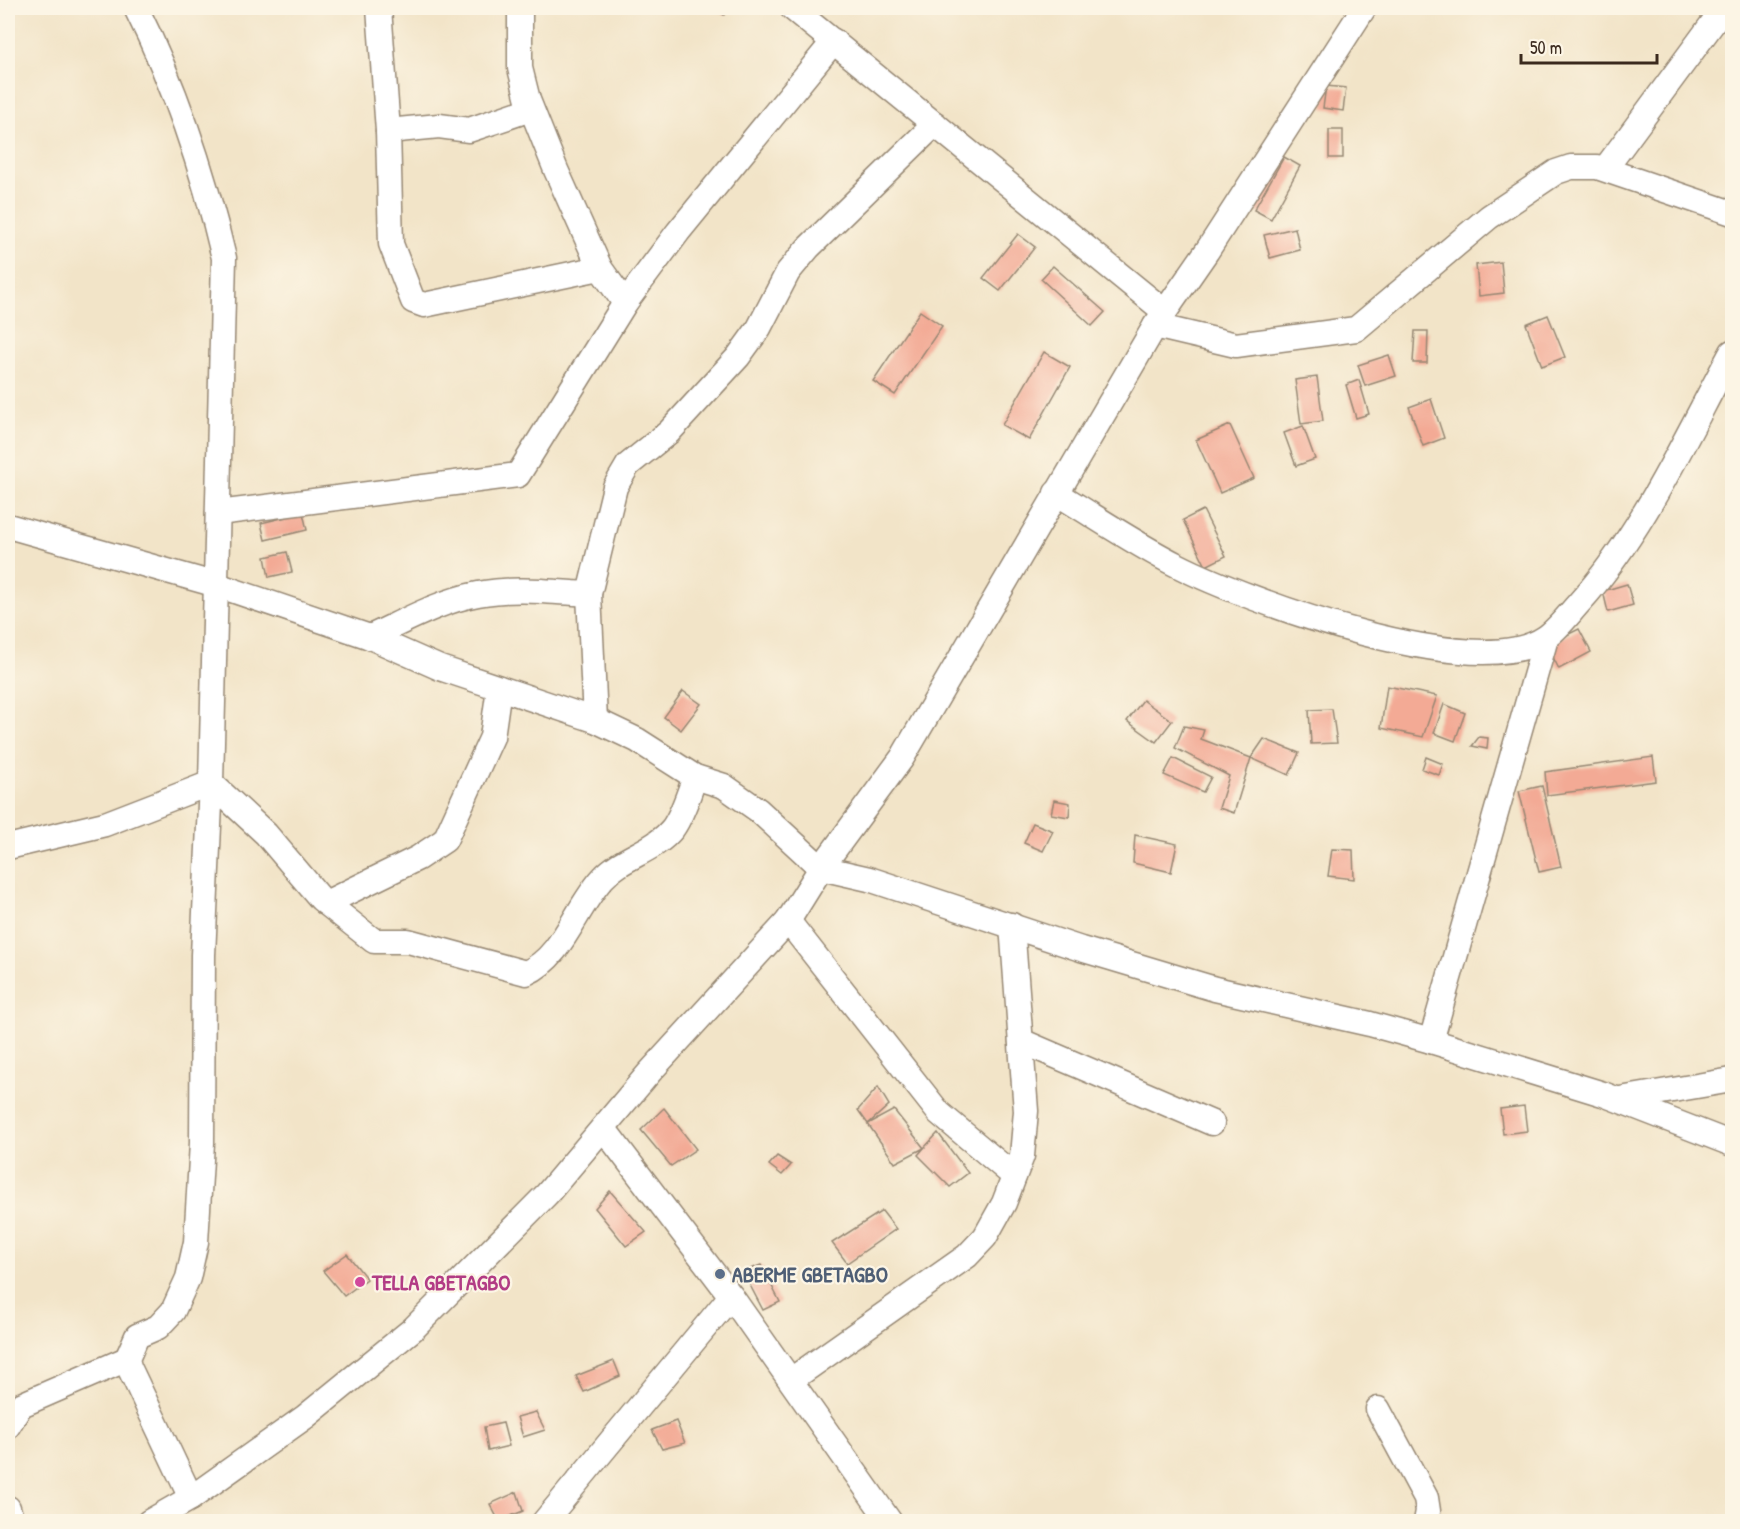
<svg xmlns="http://www.w3.org/2000/svg" width="1740" height="1529" viewBox="0 0 1740 1529" font-family="'Patrick Hand',sans-serif">
	<style>
		.building { fill: #f3aa95 }
		.lines { fill: none; stroke-linecap: round; stroke-linejoin: round }
		.minor-casing { stroke: #968773; stroke-width: 27 }
		.minor { stroke: #fff; stroke-width: 24 }
		.service-dot { fill: #5c6f8a; stroke: #fcf5e5; stroke-width: 2 }
		.hotel-dot { fill: #d1479c; stroke: #fcf5e5; stroke-width: 2 }
		.labels { text-anchor: middle; dominant-baseline: central; stroke-width: 4.5; stroke-linejoin: round; paint-order: stroke }
		.service-label { font-size: 22px; font-weight: bold; fill: #4e5e75; stroke: #fcf5e5; text-anchor: start }
		.hotel-label { font-size: 22px; font-weight: bold; fill: #b23c85; stroke: #fcf5e5; text-anchor: start }
	</style>
	<rect width="100%" height="100%" fill="#fcf5e5"/>
	<filter id="ink" filterUnits="userSpaceOnUse"><feTurbulence type="fractalNoise" baseFrequency=".0167" numOctaves="2"/><feDisplacementMap in="SourceGraphic" scale="12" xChannelSelector="R" yChannelSelector="G"/><feConvolveMatrix kernelMatrix="1 2 1 2 8 2 1 2 1" color-interpolation-filters="sRGB"/></filter>
	<filter id="wash" filterUnits="userSpaceOnUse"><feTurbulence type="fractalNoise" baseFrequency=".008" numOctaves="4" result="noise"/><feDisplacementMap in="SourceGraphic" scale="24" xChannelSelector="R" yChannelSelector="G"/><feGaussianBlur stdDeviation="1.35" result="paint"/><feColorMatrix in="noise" values="0 0 0 0 0 0 0 0 0 0 0 0 0 0 0 0 0 1.4 0 .05"/><feComposite in="paint" operator="in"/></filter>
	<g filter="url(#wash)">
		<rect width="100%" height="100%" fill="#f2e4c8"/>
		<g id="blocks">
			<g class="building">
				<path d="M713,8H729L724,15Z"/>
				<path d="M1326,86L1346,88L1343,111L1323,108Z"/>
				<rect x="1329" y="130" width="14" height="28"/>
				<path d="M1284,157L1300,166L1271,219L1254,210Z"/>
				<path d="M1295,228L1300,250L1270,258L1264,235Z"/>
				<path d="M1018,234L1035,247L1000,291L983,278Z"/>
				<path d="M1501,262L1504,293L1479,296L1476,265Z"/>
				<path d="M1053,266L1105,312L1092,326L1041,279Z"/>
				<path d="M920,311L942,326L895,395L873,381Z"/>
				<path d="M1548,315L1565,357L1542,366L1526,324Z"/>
				<path d="M1415,331H1428L1427,363H1413Z"/>
				<path d="M1044,352L1070,367L1029,440L1002,425Z"/>
				<path d="M1389,355L1396,376L1365,386L1358,365Z"/>
				<path d="M1317,377L1323,421L1301,424L1295,380Z"/>
				<path d="M1359,380L1369,414L1356,418L1346,385Z"/>
				<path d="M1431,399L1444,438L1423,446L1409,407Z"/>
				<path d="M1230,425L1254,478L1220,493L1196,440Z"/>
				<path d="M1303,426L1315,459L1296,466L1284,433Z"/>
				<path d="M1203,510L1226,556L1206,566L1183,520Z"/>
				<path d="M303,513L307,530L265,540L261,523Z"/>
				<path d="M287,552L292,572L269,577L265,557Z"/>
				<path d="M1627,584L1633,605L1608,612L1603,591Z"/>
				<path d="M1579,629L1591,652L1559,669L1547,645Z"/>
				<path d="M1387,686L1437,696L1423,737L1381,728Z"/>
				<path d="M683,691L701,704L681,730L664,717Z"/>
				<path d="M1143,700L1172,721L1156,742L1127,721Z"/>
				<path d="M1444,704L1465,713L1455,741L1434,733Z"/>
				<path d="M1332,709L1337,743L1311,744L1309,710Z"/>
				<path d="M1184,726L1204,730L1201,739L1251,758L1234,813L1219,808L1229,776L1175,748Z"/>
				<path d="M1479,737L1488,738L1487,749L1472,746Z"/>
				<path d="M1264,739L1299,753L1289,775L1251,758Z"/>
				<path d="M1426,757L1443,764L1439,775L1422,769Z"/>
				<path d="M1653,757L1656,781L1547,795L1545,772Z"/>
				<path d="M1173,758L1211,777L1203,792L1164,775Z"/>
				<path d="M1542,786L1561,867L1539,872L1519,791Z"/>
				<path d="M1054,800L1070,803L1069,817L1051,814Z"/>
				<path d="M1033,823L1053,831L1043,851L1024,843Z"/>
				<path d="M1135,835L1177,844L1171,872L1133,863Z"/>
				<path d="M1332,849L1353,850L1354,879L1328,876Z"/>
				<path d="M878,1087L889,1105L868,1124L858,1110Z"/>
				<path d="M1524,1106L1527,1131L1503,1134L1500,1109Z"/>
				<path d="M664,1108L696,1149L671,1166L641,1130Z"/>
				<path d="M894,1110L924,1148L938,1133L968,1173L950,1187L918,1155L924,1148L895,1163L868,1124Z"/>
				<path d="M777,1156L791,1165L782,1175L769,1165Z"/>
				<path d="M610,1191L646,1232L626,1246L595,1208Z"/>
				<path d="M882,1211L896,1229L847,1263L832,1243Z"/>
				<path d="M347,1254L367,1279L344,1296L323,1271Z"/>
				<path d="M761,1265L780,1302L763,1310L743,1272Z"/>
				<path d="M614,1361L620,1376L584,1392L576,1376Z"/>
				<path d="M536,1412L545,1430L523,1437L517,1417Z"/>
				<path d="M676,1421L685,1443L662,1449L652,1430Z"/>
				<path d="M503,1423L509,1446L488,1451L484,1427Z"/>
				<path d="M517,1492L523,1511L499,1521L490,1504Z"/>
			</g>
		</g>
	</g>
	<g filter="url(#ink)">
		<use href="#blocks" fill-opacity="0" stroke="#968773" stroke-width="1.5"/>
		<g class="lines">
			<defs>
				<g id="minor">
					<path d="M136,8C175,86 204,173 224,258L211,783L203,955L202,1143L196,1242L188,1278L173,1311L158,1327L137,1336L127,1359L129,1367L191,1498"/>
					<path d="M379,8L388,131L391,244L413,301L424,305L600,268"/>
					<path d="M520,8V68L528,100L556,170L600,268L625,303"/>
					<path d="M792,8L1164,311"/>
					<path d="M388,131L439,126L469,130L531,109"/>
					<path d="M1605,169L1724,8"/>
					<path d="M1155,326L1236,345L1356,329L1489,217L1556,172L1571,167H1597L1732,213"/>
					<path d="M1056,493C1096,517 1135,544 1177,565C1248,601 1476,685 1545,638C1558,629 1569,614 1579,603C1644,531 1686,436 1732,352"/>
					<path d="M218,513L518,475L625,303L678,232L834,41"/>
					<path d="M8,526L217,585L370,637L440,668L595,720L637,740L695,777L724,786L758,810L821,868L869,879L1081,949L1215,989L1370,1024L1431,1041L1603,1094L1732,1144"/>
					<path d="M370,637C405,621 440,601 478,594C514,587 553,592 589,594"/>
					<path d="M595,720L589,594L615,487L628,465L669,432L738,357L759,328L788,272L808,248L935,124"/>
					<path d="M8,847L105,824L211,783L266,834L321,899L374,941H408L526,973C564,956 575,908 603,878C623,856 654,852 673,828C683,814 689,793 695,777"/>
					<path d="M326,903L418,858L445,840L492,737L499,688"/>
					<path d="M788,921L939,1113L1014,1176"/>
					<path d="M1021,1041L1212,1123"/>
					<path d="M1431,1041L1546,638"/>
					<path d="M1620,1099L1732,1080"/>
					<path d="M604,1129L731,1296L890,1522"/>
					<path d="M791,1380L967,1256L985,1237L1004,1203L1022,1156L1026,1111L1012,925"/>
					<path d="M1378,1409L1426,1498L1428,1511L1426,1522"/>
					<path d="M8,1426L21,1405L127,1359"/>
					<path d="M8,1508L12,1522"/>
					<path d="M149,1522L191,1498L305,1417L413,1329L547,1194L649,1073L788,921L821,868L902,758L1155,326L1207,251L1364,8"/>
					<path d="M544,1522L731,1296"/>
				</g>
			</defs>
			<use href="#minor" class="minor-casing"/>
			<use href="#minor" class="minor"/>
		</g>
	</g>
	<circle class="service-dot" cx="720" cy="1274" r="6"/>
	<circle class="hotel-dot" cx="360" cy="1282" r="6"/>
	<g class="labels">
		<g class="service-label">
			<text x="732" y="1274">ABERME GBETAGBO</text>
		</g>
		<g class="hotel-label">
			<text x="372" y="1282">TELLA GBETAGBO</text>
		</g>
	</g>
	<rect width="1740" height="1529" fill="none" stroke="#fcf5e5" stroke-width="30"/>
	<path d="M1521 54v9h136v-9" fill="none" stroke="#3b2a1e" stroke-width="3"/>
	<text x="1530" y="54" font-size="18" fill="#3b2a1e" stroke="#fcf5e5" stroke-width="4.5" paint-order="stroke">50 m</text>
</svg>
